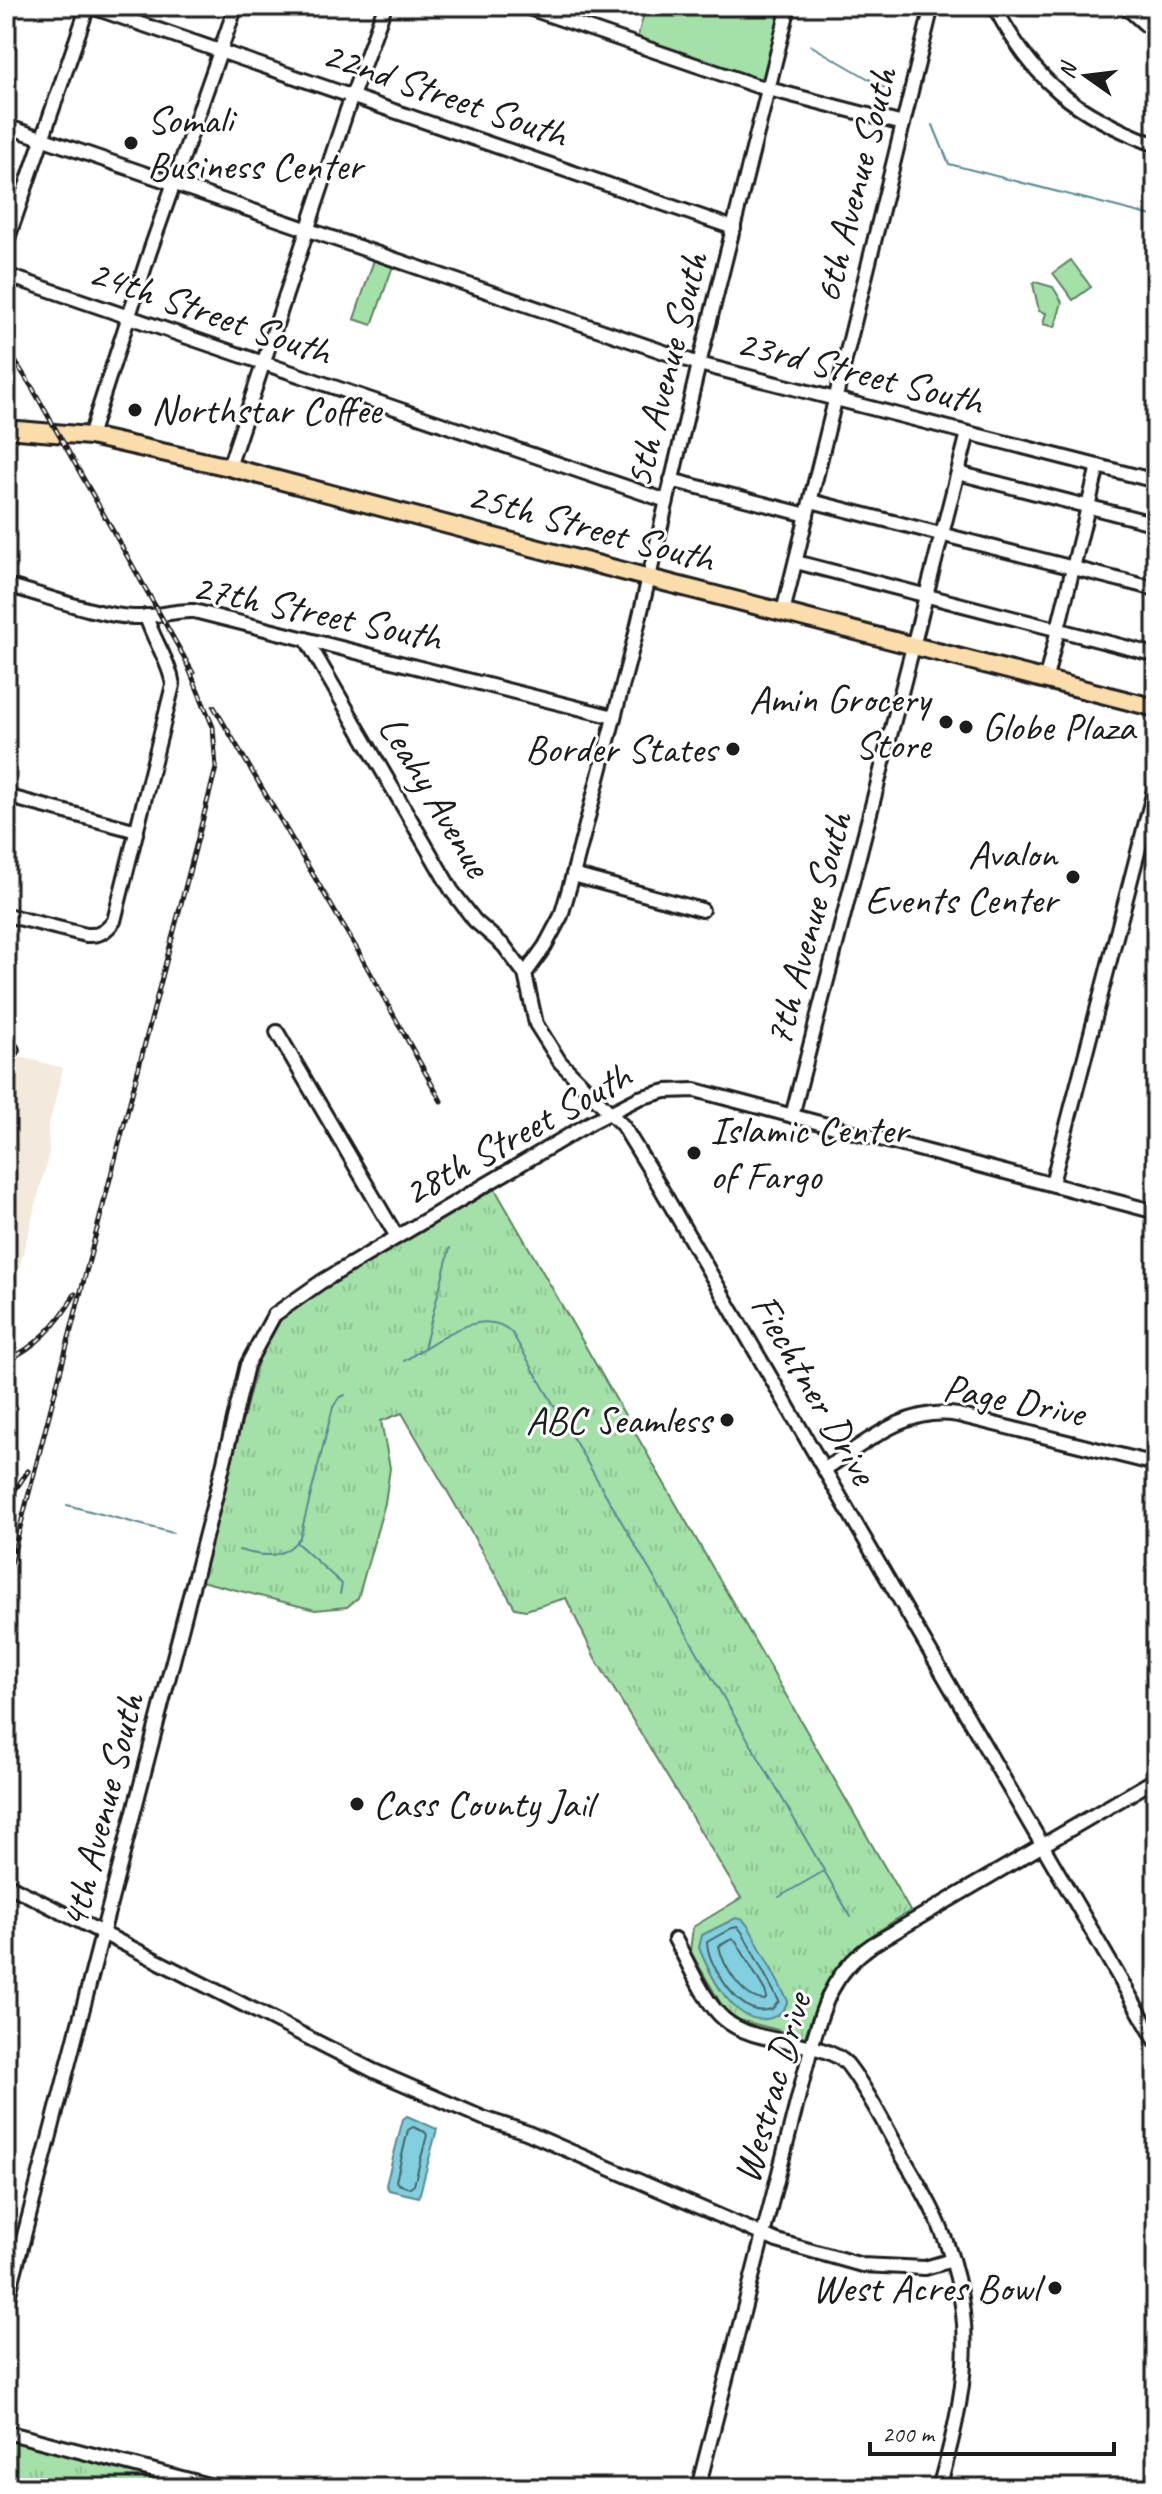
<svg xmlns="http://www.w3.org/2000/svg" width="1162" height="2494" viewBox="0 0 1162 2494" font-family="Caveat,sans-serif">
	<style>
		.built { fill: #f3e9dc }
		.grass { fill: url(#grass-tufts); stroke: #607e62; stroke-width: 2 }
		.green { fill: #a4e1a9; stroke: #607e62; stroke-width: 2 }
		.water { fill: #82d0df; stroke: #598891; stroke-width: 2 }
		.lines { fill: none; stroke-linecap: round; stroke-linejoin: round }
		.shore { stroke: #45646a; stroke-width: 2 }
		.stream { stroke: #598891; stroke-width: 2 }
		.minor-casing { stroke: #1c1c1c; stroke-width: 18 }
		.major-casing { stroke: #1c1c1c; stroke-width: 22 }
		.minor { stroke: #fff; stroke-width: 12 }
		.major { stroke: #faddab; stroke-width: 16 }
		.rail-casing { stroke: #1c1c1c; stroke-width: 5 }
		.rail { stroke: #fff; stroke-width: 2; stroke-dasharray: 6; stroke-linecap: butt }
		.poi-dot { fill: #1c1c1c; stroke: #fff; stroke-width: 3 }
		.labels { text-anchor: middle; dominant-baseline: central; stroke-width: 6; stroke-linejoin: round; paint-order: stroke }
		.street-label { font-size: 40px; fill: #1c1c1c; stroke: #fff }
		.poi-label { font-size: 40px; fill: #1c1c1c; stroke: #fff; text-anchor: start }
	</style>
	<defs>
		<pattern id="grass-tufts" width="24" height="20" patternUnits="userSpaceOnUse" patternTransform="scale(2)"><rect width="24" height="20" fill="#a4e1a9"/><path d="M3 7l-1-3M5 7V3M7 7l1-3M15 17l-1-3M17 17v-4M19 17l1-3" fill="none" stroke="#8dc091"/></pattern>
	</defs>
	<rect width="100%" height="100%" fill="#fff"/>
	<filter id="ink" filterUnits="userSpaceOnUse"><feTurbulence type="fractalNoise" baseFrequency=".0125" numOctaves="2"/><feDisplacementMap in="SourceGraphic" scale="16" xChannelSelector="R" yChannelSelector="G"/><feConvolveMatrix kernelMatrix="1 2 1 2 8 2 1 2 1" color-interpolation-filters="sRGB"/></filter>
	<g filter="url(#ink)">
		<path class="built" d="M6,1053L63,1068L48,1128L49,1153L11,1299L6,1298Z"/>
		<g class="grass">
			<path d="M495,1189L910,1911C850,1947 826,1969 805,2037L739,2020L724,2009L690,1951L693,1927L741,1898L595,1658L566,1598L526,1610L515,1608L402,1413L381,1421L390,1468L385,1503L358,1598L347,1607L315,1610L201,1581L259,1357L283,1316L334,1283Z"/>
			<path d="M6,2439L192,2488H6Z"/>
		</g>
		<g class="green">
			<path d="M640,6H783L764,83L637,39L645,10Z"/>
			<path d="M374,260L393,266L372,325L354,319Z"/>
			<path d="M1071,260L1091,287L1073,300L1053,273Z"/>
			<path d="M1035,282L1053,287L1062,302L1055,327L1043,324L1046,313L1039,311L1033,284Z"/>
		</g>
		<g class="water">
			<path d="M736,1918L743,1920L749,1927L788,2001C785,2009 780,2015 771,2018C734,2028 710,1974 699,1948L702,1935Z"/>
			<path d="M407,2116L437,2129L419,2197L389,2190L386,2185L403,2119Z"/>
		</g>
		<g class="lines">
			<g class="shore">
				<path d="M732,1928L738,1927L742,1932L779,2001L772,2009C766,2010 759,2012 753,2009C732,2001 708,1963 707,1942Z"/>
				<path d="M732,1939L736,1941L765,1991L767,1997L765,2000C743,2000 723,1966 719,1946Z"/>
				<path d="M413,2127L425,2132L427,2135L414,2185L410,2188L398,2184L396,2181L408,2130Z"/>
			</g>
			<g class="stream">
				<path d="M748,6L764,16"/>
				<path d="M810,45L888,90"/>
				<path d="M933,125L949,164L1156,217"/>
				<path d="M424,1348L450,1248"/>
				<path d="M404,1361C432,1344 482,1303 512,1333L851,1917"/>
				<path d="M67,1505L173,1533"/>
				<path d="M297,1543L342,1584L340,1594"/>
				<path d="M239,1550C263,1557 284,1560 300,1537L333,1407L339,1398L345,1395"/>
				<path d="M779,1897L824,1871"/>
			</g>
			<defs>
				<g id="minor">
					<path d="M89,6L734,228"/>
					<path d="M523,6L757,86L903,124"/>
					<path d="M994,6C1035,83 1075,114 1156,145"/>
					<path d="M1125,6L1146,25L1156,29"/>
					<path d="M6,126L699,364L1156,481"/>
					<path d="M6,244L88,6"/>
					<path d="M6,275L667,501"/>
					<path d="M90,436L150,251L236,6"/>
					<path d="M229,467L347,110L385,6"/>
					<path d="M958,473L1156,524"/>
					<path d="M671,480L807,515"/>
					<path d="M811,501L1156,589"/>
					<path d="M796,562L1156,655"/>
					<path d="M6,585C44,595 94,615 133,617C153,618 173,610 194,611L614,717"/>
					<path d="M783,612L932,6"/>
					<path d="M306,639L452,891L475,921L504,946L525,974L536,1024L560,1062L623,1126L659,1185L1156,2041"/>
					<path d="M1046,678L1098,466"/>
					<path d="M6,796L137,831"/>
					<path d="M573,875L702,910"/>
					<path d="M6,915L86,935C100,936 106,931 114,921L173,685C169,660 153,640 146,616"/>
					<path d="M525,974L545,946L561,916L573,875L634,641L699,364L789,6"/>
					<path d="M277,1032L397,1237"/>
					<path d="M6,1048L12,1050"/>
					<path d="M792,1116L968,433"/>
					<path d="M1052,1183L1156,783"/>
					<path d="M6,1308L8,1309"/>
					<path d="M825,1469C865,1443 908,1405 958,1415L1156,1464"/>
					<path d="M6,1884L374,2071L483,2118L526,2132L777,2241L862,2265L925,2268L952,2260"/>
					<path d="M675,1939C688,1962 704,2002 724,2019C756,2047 819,2037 847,2064C868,2091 884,2124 901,2154C914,2176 929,2200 939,2224C980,2319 966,2392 939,2488"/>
					<path d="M6,2305L216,1495L247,1365L274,1315L321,1282L590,1123L639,1098L666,1091L695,1090L1156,1212"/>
					<path d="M6,2432L220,2488"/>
					<path d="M698,2488L811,2048C823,2005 833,1972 872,1945L1156,1779"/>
				</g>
				<path id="major" d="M6,429L90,436L229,467L649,578L1156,708"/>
			</defs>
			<use href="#minor" class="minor-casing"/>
			<use href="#major" class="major-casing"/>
			<use href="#minor" class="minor"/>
			<use href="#major" class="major"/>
			<defs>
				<g id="rail">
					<path d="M6,347L33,389L193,673"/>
					<path d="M214,707L361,956L441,1101"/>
					<path d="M6,1361C36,1347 59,1323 75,1294"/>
					<path d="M6,1503L28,1471"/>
					<path d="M6,1582L216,768L213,727L187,664"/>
				</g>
			</defs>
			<use href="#rail" class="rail-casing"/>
			<use href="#rail" class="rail"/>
		</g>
	</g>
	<g class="poi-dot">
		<circle cx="131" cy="143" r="8"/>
		<circle cx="135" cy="410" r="8"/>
		<circle cx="946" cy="722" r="8"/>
		<circle cx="966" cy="727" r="8"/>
		<circle cx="733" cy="749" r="8"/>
		<circle cx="1073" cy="877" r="8"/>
		<circle cx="694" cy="1153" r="8"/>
		<circle cx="727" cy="1420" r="8"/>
		<circle cx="357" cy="1804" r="8"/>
		<circle cx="1055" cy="2288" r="8"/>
	</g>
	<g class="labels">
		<g class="street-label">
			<text transform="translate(445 94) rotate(19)">22nd Street South</text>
			<text transform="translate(855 185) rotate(-76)">6th Avenue South</text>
			<text transform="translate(210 312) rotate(19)">24th Street South</text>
			<text transform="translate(666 370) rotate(-76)">5th Avenue South</text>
			<text transform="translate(860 372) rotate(14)">23rd Street South</text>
			<text transform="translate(591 527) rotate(15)">25th Street South</text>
			<text transform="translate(317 612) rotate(12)">27th Street South</text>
			<text transform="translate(435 796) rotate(59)">Leahy Avenue</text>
			<text transform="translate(808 929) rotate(-75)">7th Avenue South</text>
			<text transform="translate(517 1134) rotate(-29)">28th Street South</text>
			<text transform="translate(814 1389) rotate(60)">Fiechtner Drive</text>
			<text transform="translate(1014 1400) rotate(11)">Page Drive</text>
			<text transform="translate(102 1811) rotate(-76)">4th Avenue South</text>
			<text transform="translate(772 2088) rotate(-74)">Westrac Drive</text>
		</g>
		<g class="poi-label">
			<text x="147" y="120">Somali<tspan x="147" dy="46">Business Center</tspan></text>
			<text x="151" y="410">Northstar Coffee</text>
			<text x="930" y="699" text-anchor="end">Amin Grocery<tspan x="930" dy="46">Store</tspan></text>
			<text x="982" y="727">Globe Plaza</text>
			<text x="717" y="749" text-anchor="end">Border States</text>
			<text x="1057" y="854" text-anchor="end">Avalon<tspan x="1057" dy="46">Events Center</tspan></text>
			<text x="710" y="1130">Islamic Center<tspan x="710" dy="46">of Fargo</tspan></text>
			<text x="711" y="1420" text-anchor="end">ABC Seamless</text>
			<text x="373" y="1804">Cass County Jail</text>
			<text x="1039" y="2288" text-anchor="end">West Acres Bowl</text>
		</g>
	</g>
	<rect width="1162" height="2494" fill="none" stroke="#fff" stroke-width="32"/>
	<rect x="16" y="16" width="1130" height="2462" fill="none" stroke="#1c1c1c" stroke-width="3" filter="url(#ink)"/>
	<g transform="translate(1086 76) rotate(284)" stroke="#ffffff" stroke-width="6" paint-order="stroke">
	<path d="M0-6L14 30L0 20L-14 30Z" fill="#1c1c1c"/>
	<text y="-12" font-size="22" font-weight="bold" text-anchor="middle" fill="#1c1c1c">N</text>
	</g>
	<path d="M870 2442v12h244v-12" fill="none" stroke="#1c1c1c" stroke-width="4"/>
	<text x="882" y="2442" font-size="24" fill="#1c1c1c" stroke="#ffffff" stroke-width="6" paint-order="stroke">200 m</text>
</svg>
